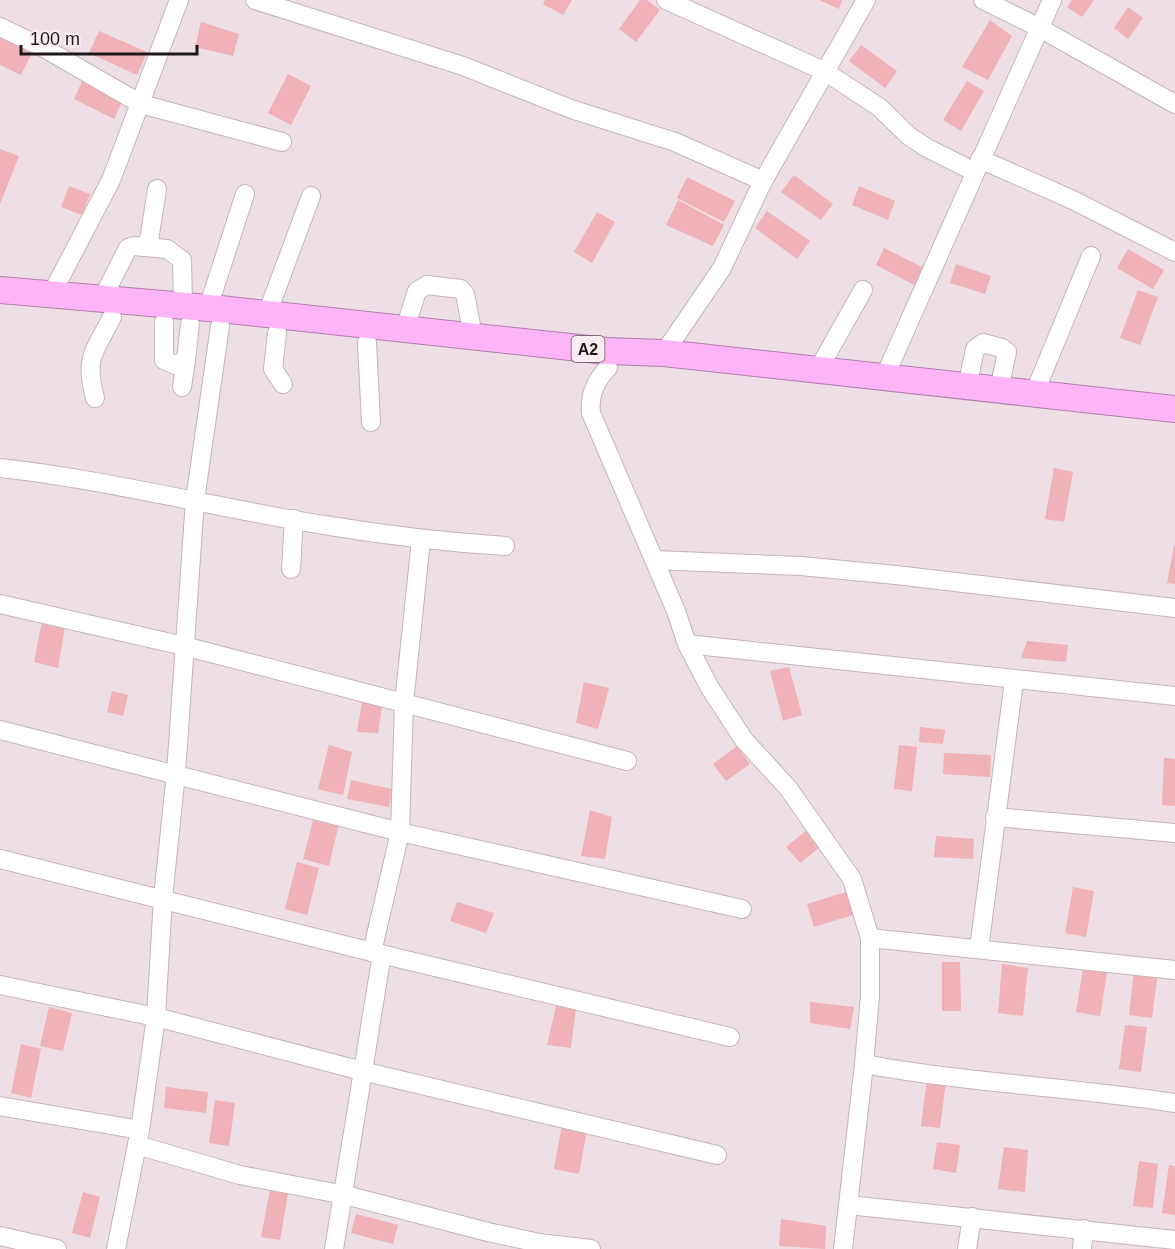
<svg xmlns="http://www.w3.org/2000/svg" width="1175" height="1249" viewBox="0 0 1175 1249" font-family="Arial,sans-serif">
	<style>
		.building { fill: #f0b1b8 }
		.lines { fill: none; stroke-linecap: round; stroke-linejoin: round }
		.minor-casing { stroke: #c4b4bb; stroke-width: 20 }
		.highway-casing { stroke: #af7eab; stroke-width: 28 }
		.minor { stroke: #fff; stroke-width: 18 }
		.highway { stroke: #fdb5f8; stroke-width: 26 }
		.labels { text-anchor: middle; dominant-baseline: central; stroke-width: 4.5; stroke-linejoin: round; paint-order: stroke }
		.shield { fill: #fcebf2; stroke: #61585c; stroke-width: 1.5 }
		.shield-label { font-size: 16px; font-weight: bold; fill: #1f191c }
	</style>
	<rect width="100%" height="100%" fill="#eedee5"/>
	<g class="building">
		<path d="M545,0H572L563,15L543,4Z"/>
		<path d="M640,0H647L660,10L636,42L619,29Z"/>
		<path d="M819,0H842L839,9Z"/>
		<path d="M1072,0H1094L1082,17L1067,7Z"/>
		<path d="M1128,7L1143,18L1128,39L1114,28Z"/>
		<path d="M990,20L1012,36L988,80L962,67Z"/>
		<path d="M201,22L239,34L233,56L195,47Z"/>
		<path d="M99,31L147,52L137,75L89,53Z"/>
		<path d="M0,35L33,51L21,75L0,65Z"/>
		<path d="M861,45L897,71L885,88L849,61Z"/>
		<path d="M288,74L311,86L291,125L268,113Z"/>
		<path d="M84,77L125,96L114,119L74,99Z"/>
		<path d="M967,81L984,91L961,131L943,120Z"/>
		<path d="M0,149L19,156L0,204Z"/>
		<path d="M794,175L833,204L821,220L781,192Z"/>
		<path d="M687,177L735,201L724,222L677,198Z"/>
		<path d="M69,186L90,194L82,215L61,207Z"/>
		<path d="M859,186L895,201L888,220L852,205Z"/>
		<path d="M678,200L724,225L713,246L666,225Z"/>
		<path d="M767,211L810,241L797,259L755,228Z"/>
		<path d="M597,212L615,222L592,263L574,252Z"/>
		<path d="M884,248L924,268L916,286L876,265Z"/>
		<path d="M1128,249L1164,270L1153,289L1117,268Z"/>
		<path d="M956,264L991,276L985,294L950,283Z"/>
		<path d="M1138,290L1158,297L1140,345L1120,338Z"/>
		<path d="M1054,468L1073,472L1064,522L1045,519Z"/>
		<path d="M1174,546H1175V584L1167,583Z"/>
		<path d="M42,621L65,626L58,668L34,662Z"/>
		<path d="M1027,641L1068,645L1066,662L1021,658Z"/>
		<path d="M789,667L802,715L783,721L770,671Z"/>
		<path d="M584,682L609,688L598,729L576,723Z"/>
		<path d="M112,691L128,695L123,716L107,712Z"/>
		<path d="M362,702L382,707L378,733L357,732Z"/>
		<path d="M920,727L945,730L943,744L919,742Z"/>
		<path d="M329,745L352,752L343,795L318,789Z"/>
		<path d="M899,745L917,747L912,791L894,789Z"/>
		<path d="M737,746L750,764L726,781L713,764Z"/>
		<path d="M944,753L991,755L990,777L943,774Z"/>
		<path d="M1164,758L1175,759V806L1162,805Z"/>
		<path d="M351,780L392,789L389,807L347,799Z"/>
		<path d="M590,810L612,817L605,859L581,856Z"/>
		<path d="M315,813L340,819L329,866L303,859Z"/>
		<path d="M807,830L820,847L800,863L786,847Z"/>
		<path d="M936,836L974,839L973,859L934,857Z"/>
		<path d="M297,862L319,868L307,915L285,909Z"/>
		<path d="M1073,887L1094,891L1086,937L1065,933Z"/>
		<path d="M849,891L856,914L814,927L807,904Z"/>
		<path d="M457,902L494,913L486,933L450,921Z"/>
		<path d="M942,962H960L961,1011H942Z"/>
		<path d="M1084,963L1108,967L1100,1016L1076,1012Z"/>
		<path d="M1002,964L1028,968L1023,1016L998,1013Z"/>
		<path d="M1134,969L1158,972L1152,1018L1129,1015Z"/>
		<path d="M557,1002L576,1007L571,1048L547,1045Z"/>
		<path d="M810,1002L854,1007L850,1029L810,1023Z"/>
		<path d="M49,1007L72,1013L63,1051L40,1046Z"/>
		<path d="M1125,1025L1147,1027L1141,1072L1119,1069Z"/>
		<path d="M21,1044L41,1049L31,1098L11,1093Z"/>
		<path d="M927,1079L946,1081L940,1128L921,1126Z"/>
		<path d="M166,1087L208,1092L206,1113L164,1108Z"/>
		<path d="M215,1100L235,1103L229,1146L209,1143Z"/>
		<path d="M562,1125L587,1130L579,1174L554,1169Z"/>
		<path d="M937,1142L960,1145L956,1173L933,1169Z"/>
		<path d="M1004,1147L1028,1150L1025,1192L998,1189Z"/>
		<path d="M1139,1161L1158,1164L1153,1208L1133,1206Z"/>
		<path d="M1169,1165L1175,1166V1215L1162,1213Z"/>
		<path d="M271,1184L289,1188L280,1240L261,1237Z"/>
		<path d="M83,1192L100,1197L90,1238L72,1233Z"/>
		<path d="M356,1214L398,1225L393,1244L351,1233Z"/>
		<path d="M781,1219L826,1226L825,1249L779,1246Z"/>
	</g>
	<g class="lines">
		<defs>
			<g id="minor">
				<path d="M255,0L463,66L571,109L675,142L763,181"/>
				<path d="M666,0L824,71L879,107L909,136L927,148L975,172"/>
				<path d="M983,0L1038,27L1175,104"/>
				<path d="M0,27L44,48L141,104L282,142"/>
				<path d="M980,159L1075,201L1175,252"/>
				<path d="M148,247L157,189"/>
				<path d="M51,295L111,180L179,0"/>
				<path d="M102,299L128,248L134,246L167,249L182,260L183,306"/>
				<path d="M208,308L245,194"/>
				<path d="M267,314L311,196"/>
				<path d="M164,322V360L175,365L186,360L190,324"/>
				<path d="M405,329L417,291L427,285L461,289L465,294L473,336"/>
				<path d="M277,333L273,369L283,384"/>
				<path d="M367,342L371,422"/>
				<path d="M664,353L722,268L763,181L866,0"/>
				<path d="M608,368C596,380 589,396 591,413L676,611L687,644L710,688L744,740L788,788L852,879L870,938V996L864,1064L843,1249"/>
				<path d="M818,370L863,290"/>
				<path d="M884,378L1052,0"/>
				<path d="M182,387L186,360"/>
				<path d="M967,387L975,349L983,343L1002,348L1007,352L999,390"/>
				<path d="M1034,394L1091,256"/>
				<path d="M95,398C84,357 94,353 112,317"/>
				<path d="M0,468C109,480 216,508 324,525C384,535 444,542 505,546"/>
				<path d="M655,560L801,566L896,575L1175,608"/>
				<path d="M291,569L294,519"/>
				<path d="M0,604L184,646L627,761"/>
				<path d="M687,644L1175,696"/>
				<path d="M0,730L400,832L742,909"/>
				<path d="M995,817L1175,833"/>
				<path d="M0,859L372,952L730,1037"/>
				<path d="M870,938L1175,970"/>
				<path d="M979,949L1014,681"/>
				<path d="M372,952L400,832L404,703L421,540"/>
				<path d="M0,985L156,1017L362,1071L717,1155"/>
				<path d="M864,1064C967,1083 1072,1087 1175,1103"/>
				<path d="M0,1106L140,1130"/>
				<path d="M137,1145L240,1175L345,1195L488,1232L539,1243L591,1249"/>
				<path d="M849,1205L1175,1240"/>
				<path d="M0,1236L57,1249"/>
				<path d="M116,1249L140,1130L156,1017L163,898L176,773L195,500L220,326"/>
				<path d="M334,1249L382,954"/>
				<path d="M967,1249L972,1217"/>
				<path d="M1082,1249L1084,1229"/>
			</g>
			<path id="highway" d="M0,290L220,309L607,351L664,353L1175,409"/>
		</defs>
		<use href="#minor" class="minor-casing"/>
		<use href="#highway" class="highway-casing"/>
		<use href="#minor" class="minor"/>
		<use href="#highway" class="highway"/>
	</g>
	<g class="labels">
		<rect class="shield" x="571.5" y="336" width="33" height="26" rx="4.5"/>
		<g class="shield-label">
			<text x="588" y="349">A2</text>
		</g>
	</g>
	<path d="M21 45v9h176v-9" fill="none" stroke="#1f191c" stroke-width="3"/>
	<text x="30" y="45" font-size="18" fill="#1f191c" stroke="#fcebf2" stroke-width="4.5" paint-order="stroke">100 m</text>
</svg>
